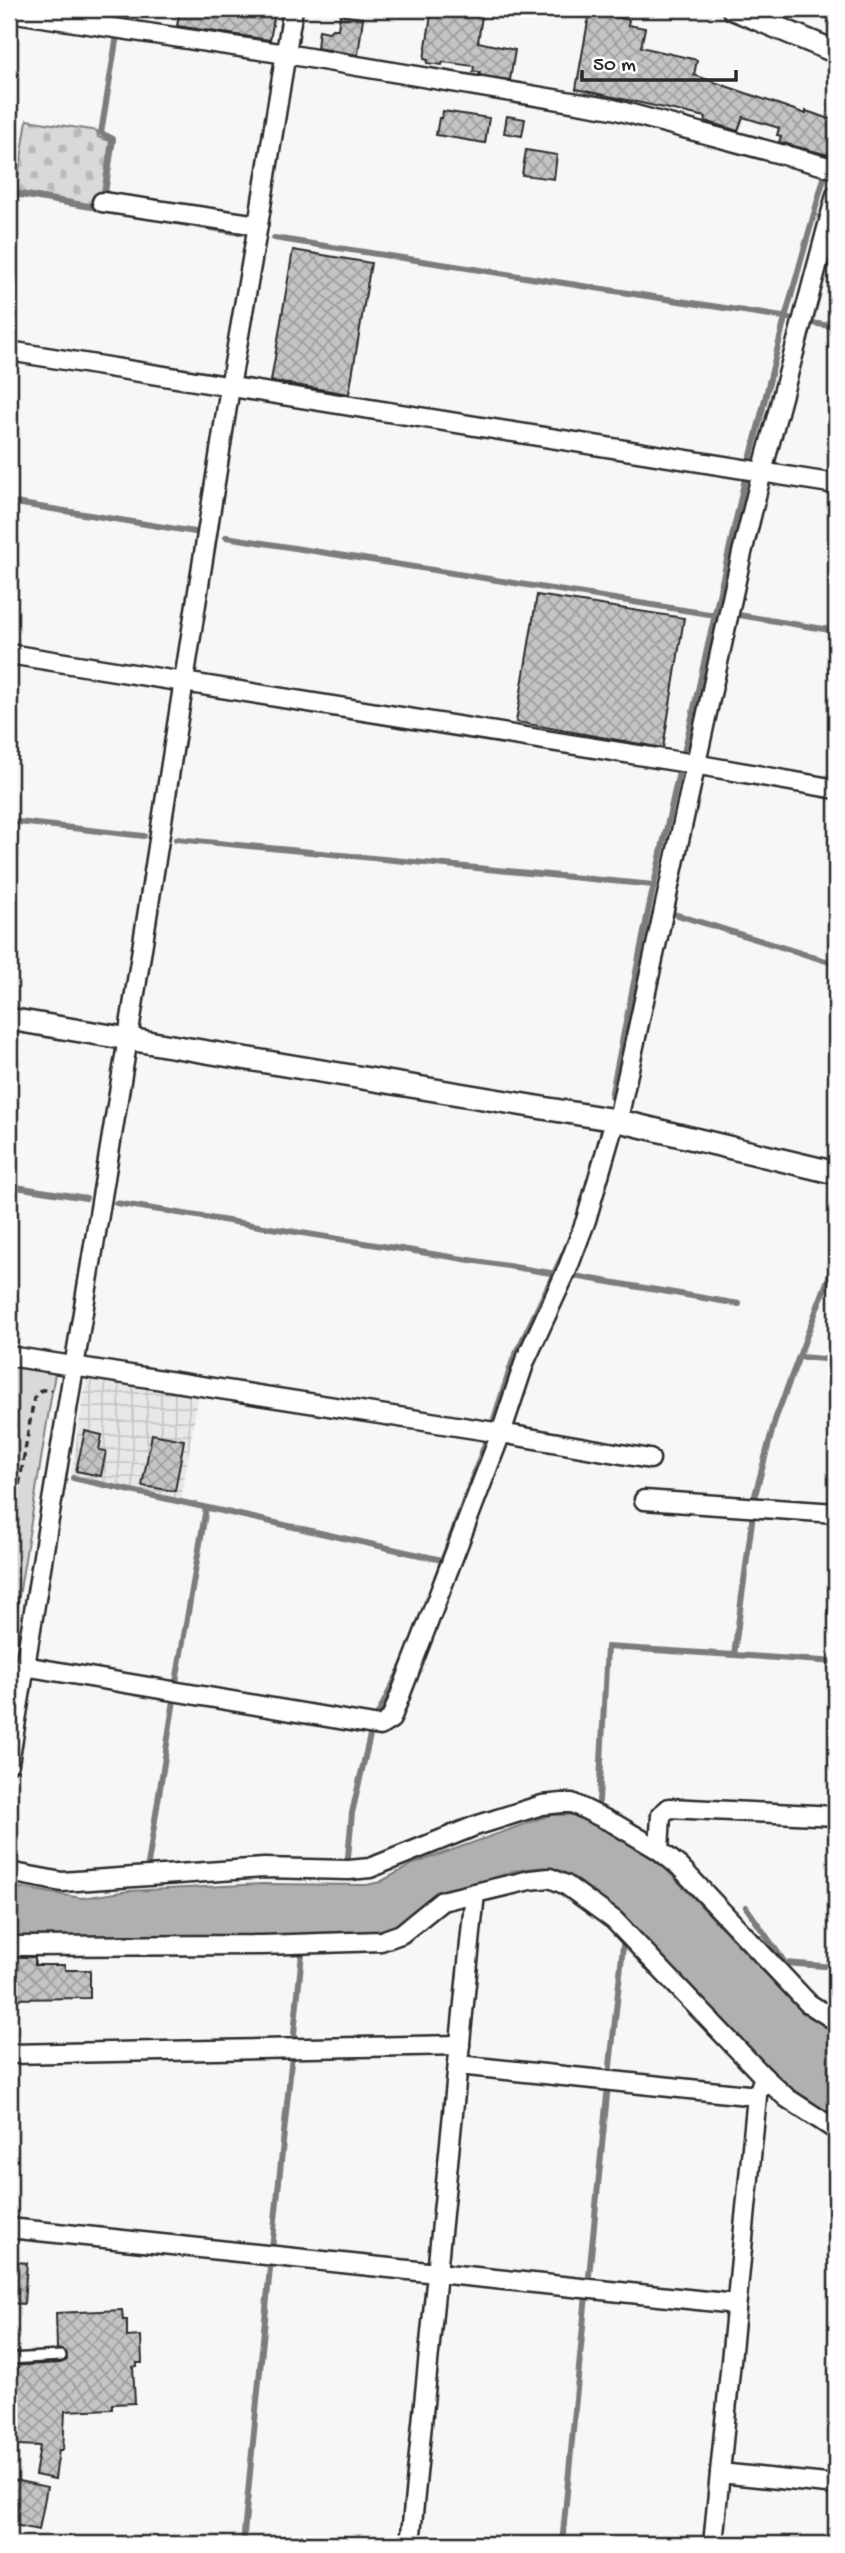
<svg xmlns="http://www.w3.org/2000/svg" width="845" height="2553" viewBox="0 0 845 2553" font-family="'Gochi Hand',sans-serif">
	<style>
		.industrial { fill: url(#industrial-grid) }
		.cemetery { fill: url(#cemetery-stones); stroke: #828282; stroke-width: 2 }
		.park { fill: #d9d9d9; stroke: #828282; stroke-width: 2 }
		.water { fill: #b0b0b0; stroke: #7b7b7b; stroke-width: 2 }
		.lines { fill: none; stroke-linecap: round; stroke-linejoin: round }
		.stream { stroke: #7b7b7b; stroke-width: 6 }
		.building { fill: url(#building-cross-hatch); stroke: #2b2b2b; stroke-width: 2 }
		.service-casing { stroke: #2b2b2b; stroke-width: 14 }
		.minor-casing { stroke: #2b2b2b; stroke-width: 23 }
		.tertiary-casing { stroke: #2b2b2b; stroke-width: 26 }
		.path { stroke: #2b2b2b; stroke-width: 3.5; stroke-dasharray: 7 5; stroke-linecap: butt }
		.service { stroke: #fff; stroke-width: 9 }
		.minor { stroke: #fff; stroke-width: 18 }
		.tertiary { stroke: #fff; stroke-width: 21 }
	</style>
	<defs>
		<pattern id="industrial-grid" width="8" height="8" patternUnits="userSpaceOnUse" patternTransform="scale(1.75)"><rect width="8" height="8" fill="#e8e8e8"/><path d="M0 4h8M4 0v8" fill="none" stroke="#c7c7c7"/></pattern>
		<pattern id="cemetery-stones" width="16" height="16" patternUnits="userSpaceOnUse" patternTransform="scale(1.75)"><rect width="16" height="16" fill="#d9d9d9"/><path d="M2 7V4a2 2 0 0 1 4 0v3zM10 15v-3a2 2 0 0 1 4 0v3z" fill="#bababa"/></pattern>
		<pattern id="building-cross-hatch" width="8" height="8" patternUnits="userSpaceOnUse" patternTransform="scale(1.75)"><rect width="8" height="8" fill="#c4c4c4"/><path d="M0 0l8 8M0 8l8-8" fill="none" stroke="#9f9f9f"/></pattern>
	</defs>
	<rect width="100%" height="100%" fill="#f7f7f7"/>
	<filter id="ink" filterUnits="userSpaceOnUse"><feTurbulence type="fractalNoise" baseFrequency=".0143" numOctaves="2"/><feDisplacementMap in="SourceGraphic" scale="14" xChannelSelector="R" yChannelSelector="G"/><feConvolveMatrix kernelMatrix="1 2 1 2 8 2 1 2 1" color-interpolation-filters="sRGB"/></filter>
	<g filter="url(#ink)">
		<path class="industrial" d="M87,1374L199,1392L181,1499L71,1475Z"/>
		<path class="cemetery" d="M27,120L97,131L98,137L110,141L100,206L16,191Z"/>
		<path class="park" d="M9,1365L55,1373L9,1658Z"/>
		<path class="water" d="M550,1815H573L630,1842L665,1868L803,2013L836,2031V2121L794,2095L626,1920L582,1883L555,1870L544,1867L513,1871L484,1882L446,1890L397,1930L376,1936L9,1939V1886L82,1898L129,1891L262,1884L367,1885L380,1882L413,1864Z"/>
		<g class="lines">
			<g class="stream">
				<path d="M582,9L586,10"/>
				<path d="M119,22L121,9"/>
				<path d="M9,193L103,209"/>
				<path d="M105,193L113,139L101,133L117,35"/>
				<path d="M176,222L241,233"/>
				<path d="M274,238L789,318"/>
				<path d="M812,323L836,327"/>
				<path d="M750,460L785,318L824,178"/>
				<path d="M9,502L195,532"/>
				<path d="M226,537L715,615"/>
				<path d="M739,615L836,631"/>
				<path d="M684,753L745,479"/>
				<path d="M9,821L144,836"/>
				<path d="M176,839L654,885"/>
				<path d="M671,913L836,964"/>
				<path d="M611,1097L649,907L679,772"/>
				<path d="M9,1186L86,1198"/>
				<path d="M116,1203L557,1274"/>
				<path d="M574,1276L739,1304"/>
				<path d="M800,1357L836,1360"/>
				<path d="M492,1425L513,1360L568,1244"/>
				<path d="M73,1478L442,1560"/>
				<path d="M754,1499L775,1420L836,1258"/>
				<path d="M436,1578L487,1438"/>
				<path d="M734,1655L836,1662"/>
				<path d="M176,1682L206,1508"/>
				<path d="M378,1714L405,1660"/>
				<path d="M599,1801L607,1647L734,1655L753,1514"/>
				<path d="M348,1857L352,1813L371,1731"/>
				<path d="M148,1864L174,1700"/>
				<path d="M746,1907L785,1963L836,1967"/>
				<path d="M293,2044L302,1953"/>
				<path d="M609,2075L624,1937"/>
				<path d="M272,2249L292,2055"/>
				<path d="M588,2286L608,2085"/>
				<path d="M243,2544L270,2268"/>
				<path d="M562,2544L586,2295"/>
			</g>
		</g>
		<g class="building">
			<path d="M180,9H248L275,13L270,40L177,26Z"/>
			<path d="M432,9L482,16L478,42L515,50L510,80L479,75L480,72H473L474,66L443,62L442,65L427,63L428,60L424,59Z"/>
			<path d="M599,13L629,20L628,25L645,28L641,47L697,60L694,75L806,114V111L836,121V157L779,142L781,136L777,135L779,128L743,117L738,131L705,121L706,117L576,89L589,16L598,18Z"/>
			<path d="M340,15L363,18L358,55L317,48L319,30L329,32L332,29H338Z"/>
			<path d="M443,111L489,118L485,143L436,135L439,118H442Z"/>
			<path d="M507,116L525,119L522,136L504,133Z"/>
			<path d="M526,150L557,155L554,179L522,175Z"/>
			<path d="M293,250L371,263L349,394L271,381Z"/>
			<path d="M537,595L684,618L663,748L516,722Z"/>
			<path d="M85,1431L102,1435L99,1450L106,1451L101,1476L76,1471Z"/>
			<path d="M152,1434L184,1440L175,1491L142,1486Z"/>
			<path d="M13,1957H35V1965H65V1970H90V1998L9,1999V1977H13Z"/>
			<path d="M9,2261L27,2263L24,2304L9,2303Z"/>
			<path d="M122,2310L123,2320H127V2337L141,2336L142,2363H137V2366L133,2367L135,2403L112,2404V2409L65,2411L63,2450H59L55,2479L35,2475L40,2446L17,2445V2439H12V2425H9V2366L61,2363L67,2360L66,2352L57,2349L56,2313Z"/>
			<path d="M9,2479L47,2487L39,2530L9,2524Z"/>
		</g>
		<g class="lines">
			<defs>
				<path id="service" d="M9,2359L61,2356"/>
				<g id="minor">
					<path d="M9,12L286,54L613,109L836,169"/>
					<path d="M102,202L258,225"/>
					<path d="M9,351L836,484"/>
					<path d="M9,654L694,764L836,789"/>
					<path d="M9,1356L501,1433L391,1719L380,1726L24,1666"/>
					<path d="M650,1459L501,1433L525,1361L567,1270L586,1220L615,1120L620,1110L742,553L762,472L836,195"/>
					<path d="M644,1500L836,1513"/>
					<path d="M9,1763L128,1038L230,387L258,225L293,9"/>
					<path d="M836,1816L669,1808L661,1815L659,1850L680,1867L808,2003L836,2021"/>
					<path d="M9,1872L62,1882L264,1868L349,1870L370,1868L475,1826L542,1805L562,1803H572L615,1824L659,1850"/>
					<path d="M475,1893L437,2273L736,2304"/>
					<path d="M9,1946L262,1945L381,1941L401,1934L442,1901L530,1880L550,1878L566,1885L614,1920L764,2077"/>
					<path d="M9,2054L460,2045"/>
					<path d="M458,2065L757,2096L713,2544"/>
					<path d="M760,2088L764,2077L787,2098L836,2130"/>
					<path d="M9,2228L437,2273L410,2544"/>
					<path d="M720,2473L836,2485"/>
				</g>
				<g id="tertiary">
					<path d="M733,9L836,52"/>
					<path d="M9,1019L615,1120L836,1173"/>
				</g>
			</defs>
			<use href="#service" class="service-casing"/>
			<use href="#minor" class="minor-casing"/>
			<use href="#tertiary" class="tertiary-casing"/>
			<g class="path">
				<path d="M11,1532L34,1398L41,1390H52"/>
				<path d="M9,1543L11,1532"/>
			</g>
			<use href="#service" class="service"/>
			<use href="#minor" class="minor"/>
			<use href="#tertiary" class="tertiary"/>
		</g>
	</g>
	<rect width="845" height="2553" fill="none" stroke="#fff" stroke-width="35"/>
	<rect x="18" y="18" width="810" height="2518" fill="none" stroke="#2b2b2b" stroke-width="2.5" filter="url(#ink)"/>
	<path d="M582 70v10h154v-10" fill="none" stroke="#2b2b2b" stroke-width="3.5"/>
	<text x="593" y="70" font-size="21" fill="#2b2b2b" stroke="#ffffff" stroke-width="5" paint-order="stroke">50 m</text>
</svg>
